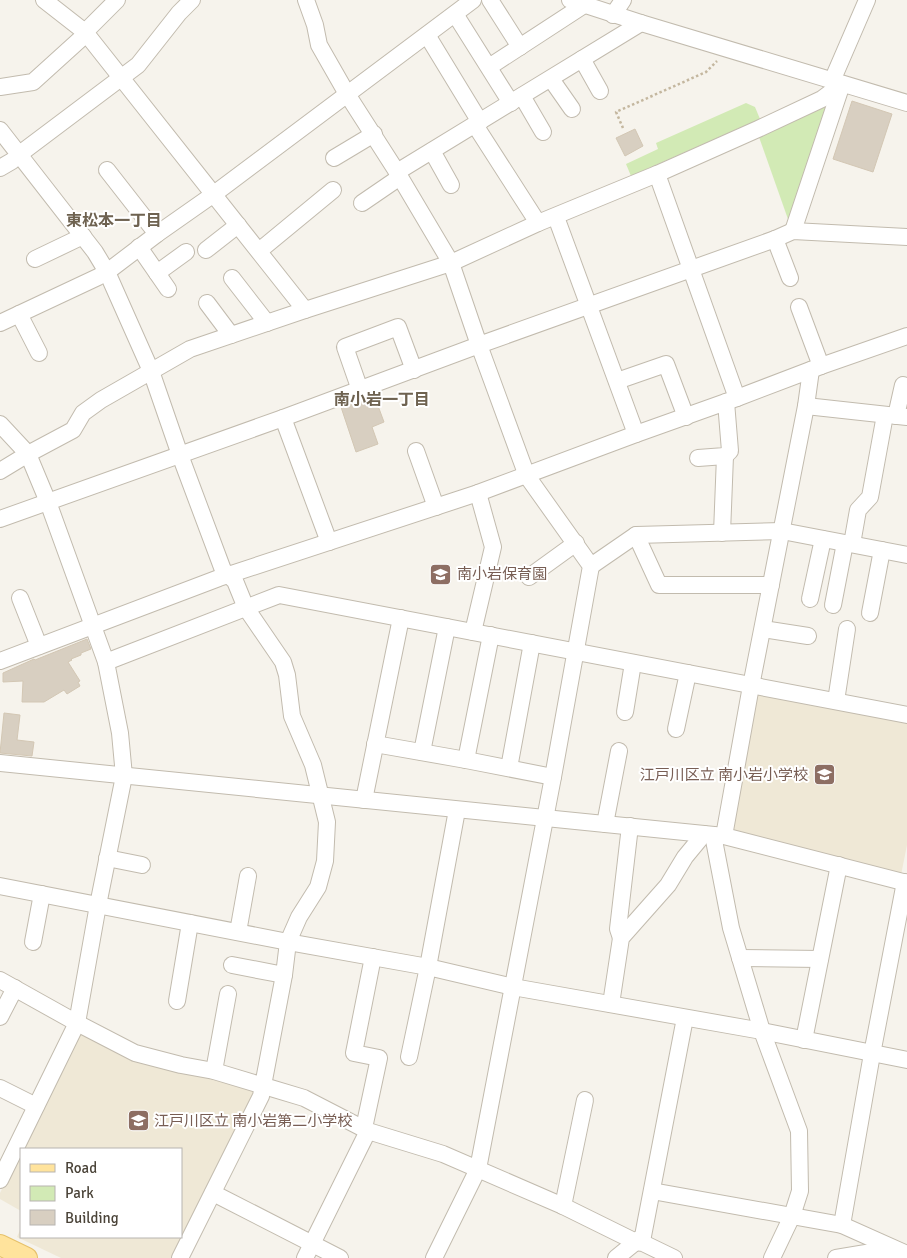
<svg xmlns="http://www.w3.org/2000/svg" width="907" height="1258" viewBox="0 0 907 1258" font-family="Signika,'Noto Sans JP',sans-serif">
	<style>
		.education { fill: #efe8d6 }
		.green { fill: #d2eab5 }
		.building { fill: #d8cfc1; stroke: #d3c7b4 }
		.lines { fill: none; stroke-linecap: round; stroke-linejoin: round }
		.minor-casing { stroke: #c2bbae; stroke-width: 18 }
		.major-casing { stroke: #e6c16a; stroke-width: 22 }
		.path { stroke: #c4b79f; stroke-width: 2.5; stroke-dasharray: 2.5 2.5; stroke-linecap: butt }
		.minor { stroke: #fff; stroke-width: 16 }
		.major { stroke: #ffe39c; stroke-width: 20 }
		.labels { text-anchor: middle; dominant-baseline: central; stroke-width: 4; stroke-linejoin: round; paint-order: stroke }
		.education-label { font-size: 15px; fill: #785e54; stroke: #fff; text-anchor: start }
		.neighbourhood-label { font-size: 16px; font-weight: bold; fill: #6e6250; stroke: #fff }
	</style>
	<rect width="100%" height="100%" fill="#f6f3ec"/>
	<g class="education">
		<path d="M759,693L907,720V845L901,875L729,830L755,697Z"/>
		<path d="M86,1033L250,1086L254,1092L171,1258H61L17,1237L21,1228V1237H181V1149H22L79,1034Z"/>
		<path d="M21,1151V1211L0,1199V1193Z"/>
	</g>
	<g class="green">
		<path d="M746,103L755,107L760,119L631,176L626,164L658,149L656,143Z"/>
		<path d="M826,105L827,106L789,222L759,137Z"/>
	</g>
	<g class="building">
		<path d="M852,101L892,114L873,172L833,159Z"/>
		<path d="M635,129L643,146L625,156L616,138Z"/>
		<path d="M374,395L384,422L372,427L378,444L356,452L341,407Z"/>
		<path d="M87,639L91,649L81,653V655L71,659L72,660L68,662L80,681L78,682L80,686L67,694L64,690L44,702H22L23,681L3,682V673L34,659L35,660Z"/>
		<path d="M4,713L20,715L17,740L34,742L32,756L0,753Z"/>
	</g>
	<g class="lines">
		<defs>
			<g id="minor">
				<path d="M44,0L85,32L305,310"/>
				<path d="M306,0L315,25L319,45L347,94L397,172L451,263L479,345L775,239L793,231L907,237"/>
				<path d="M490,0L520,47"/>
				<path d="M570,0L641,23L907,103"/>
				<path d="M455,14L511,103"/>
				<path d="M613,15L623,0"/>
				<path d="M85,32L117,0"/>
				<path d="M427,35L480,122"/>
				<path d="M582,59L600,91"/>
				<path d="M489,67L584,5"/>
				<path d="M551,79L572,109"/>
				<path d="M832,81L867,0"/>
				<path d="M0,87L33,82L86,34"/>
				<path d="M522,96L543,132"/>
				<path d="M475,125L538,223"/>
				<path d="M0,130L95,252L107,272L151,371L180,455L223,570L235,581L246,608L283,662L287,675L292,716L313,765L327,822L325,861L318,887L299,917L288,942L284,975L261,1096L180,1258"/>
				<path d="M432,151L451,185"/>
				<path d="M334,158L374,134"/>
				<path d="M0,168L12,161L25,150L138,65L179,13L192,0"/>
				<path d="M107,170L157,234"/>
				<path d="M397,172L641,23"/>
				<path d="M657,174L737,398"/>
				<path d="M362,203L400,177"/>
				<path d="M556,217L636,434"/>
				<path d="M793,231L842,84"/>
				<path d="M775,239L790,278"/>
				<path d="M139,247L168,289"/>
				<path d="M206,250L238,225"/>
				<path d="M259,251L333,190"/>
				<path d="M35,259L83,236"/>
				<path d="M157,273L186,252"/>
				<path d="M232,278L267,323"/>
				<path d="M207,303L231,335"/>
				<path d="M799,307L821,366"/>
				<path d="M19,314L39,353"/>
				<path d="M0,323L98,277L107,272L157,234L214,194L473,0"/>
				<path d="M617,381L666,364L686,417"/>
				<path d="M360,390L345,347L398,327L414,370"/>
				<path d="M806,406L907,417"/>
				<path d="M896,416L903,385"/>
				<path d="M283,418L329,542"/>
				<path d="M0,424L28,454L48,502L106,662L120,733L124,776L98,905L77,1023L0,1180"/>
				<path d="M416,451L436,507"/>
				<path d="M698,458L725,456L730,451L726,402"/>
				<path d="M0,471L28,454L73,430L83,413L101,400L190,349L305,310L451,263L538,223L657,174L758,129L822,99L842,84"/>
				<path d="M0,519L283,418L479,345L527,476L591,566L553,777L478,1169L434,1258"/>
				<path d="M722,533L725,456"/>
				<path d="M636,535L659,585H771"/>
				<path d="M852,544L858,510L870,497L885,415"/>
				<path d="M591,566L636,535L782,531L907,555"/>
				<path d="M529,577L576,543"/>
				<path d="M20,598L39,646"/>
				<path d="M810,599L823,539"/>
				<path d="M833,605L845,543"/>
				<path d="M870,613L882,550"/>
				<path d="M763,629L808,636"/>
				<path d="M473,632L493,547L478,493"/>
				<path d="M0,661L219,578L478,493L636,434L737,398L821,366L907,336"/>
				<path d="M106,662L279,595L907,715"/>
				<path d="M836,701L847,629"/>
				<path d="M625,712L633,663"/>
				<path d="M676,729L688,673"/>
				<path d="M375,744L466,760L553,777"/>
				<path d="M422,752L447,627"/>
				<path d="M466,760L491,635"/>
				<path d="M0,763L724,836L907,883"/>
				<path d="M509,768L532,643"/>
				<path d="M364,800L401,618"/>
				<path d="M605,824L619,751"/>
				<path d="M713,835L731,928L762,1031L799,1131L800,1191L792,1216L772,1258"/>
				<path d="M724,836L751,686L806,406L811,370"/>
				<path d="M107,858L142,865"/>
				<path d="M0,886L288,942L428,967L513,987L762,1031L907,1060"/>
				<path d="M238,932L248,876"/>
				<path d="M621,938L618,929L630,826"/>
				<path d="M33,942L42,894"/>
				<path d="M740,958L820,959"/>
				<path d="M232,965L284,975"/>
				<path d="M0,980L77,1023L135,1053L181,1065L214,1071L304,1098L368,1131L443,1154L563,1206L636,1242L643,1243L674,1258"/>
				<path d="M177,1001L190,923"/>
				<path d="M611,1004L621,938L668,885L685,857L704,834"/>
				<path d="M0,1017L15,988"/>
				<path d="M804,1040L839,865"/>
				<path d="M409,1057L428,967L457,810"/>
				<path d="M214,1071L228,994"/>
				<path d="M0,1088L36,1106"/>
				<path d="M364,1128L379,1058L354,1053L373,957"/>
				<path d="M652,1191L842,1225L907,1254"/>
				<path d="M213,1193L340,1258"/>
				<path d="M563,1206L585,1100"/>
				<path d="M842,1225L872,1054L905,882"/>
				<path d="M305,1258L368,1131"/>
				<path d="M616,1258L643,1236L685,1018"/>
				<path d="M836,1258L872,1252L894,1251"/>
			</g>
			<path id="major" d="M0,1245L27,1258"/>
		</defs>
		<use href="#minor" class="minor-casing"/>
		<use href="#major" class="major-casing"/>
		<path class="path" d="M623,128L616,112L706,72L717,61"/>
		<use href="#minor" class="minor"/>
		<use href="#major" class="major"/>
	</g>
	<defs>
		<symbol id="school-square" viewBox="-11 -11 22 22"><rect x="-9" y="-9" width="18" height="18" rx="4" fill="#8d6e63" stroke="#fff"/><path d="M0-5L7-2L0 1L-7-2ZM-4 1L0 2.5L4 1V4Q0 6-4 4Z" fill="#fff"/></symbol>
	</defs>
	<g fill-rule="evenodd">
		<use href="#school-square" x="428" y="562" width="25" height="25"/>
		<use href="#school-square" x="812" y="762" width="25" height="25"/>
		<use href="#school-square" x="126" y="1108" width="25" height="25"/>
	</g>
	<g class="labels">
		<g class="education-label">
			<text x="457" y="574">南小岩保育園</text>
			<text x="808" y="775" text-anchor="end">江戸川区立 南小岩小学校</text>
			<text x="154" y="1121">江戸川区立 南小岩第二小学校</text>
		</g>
		<g class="neighbourhood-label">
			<text x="114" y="221">東松本一丁目</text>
			<text x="382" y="400">南小岩一丁目</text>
		</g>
	</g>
	<rect x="20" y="1148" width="162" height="90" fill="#ffffff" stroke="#b7b4b0"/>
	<rect x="30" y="1164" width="25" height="8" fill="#ffe39c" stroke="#b7b4b0"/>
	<text x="65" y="1173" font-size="15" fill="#4b4439">Road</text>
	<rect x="30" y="1186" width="25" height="15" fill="#d2eab5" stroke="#b7b4b0"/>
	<text x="65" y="1198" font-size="15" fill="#4b4439">Park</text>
	<rect x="30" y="1210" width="25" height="15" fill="#d8cfc1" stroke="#b7b4b0"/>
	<text x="65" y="1223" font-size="15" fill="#4b4439">Building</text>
</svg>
